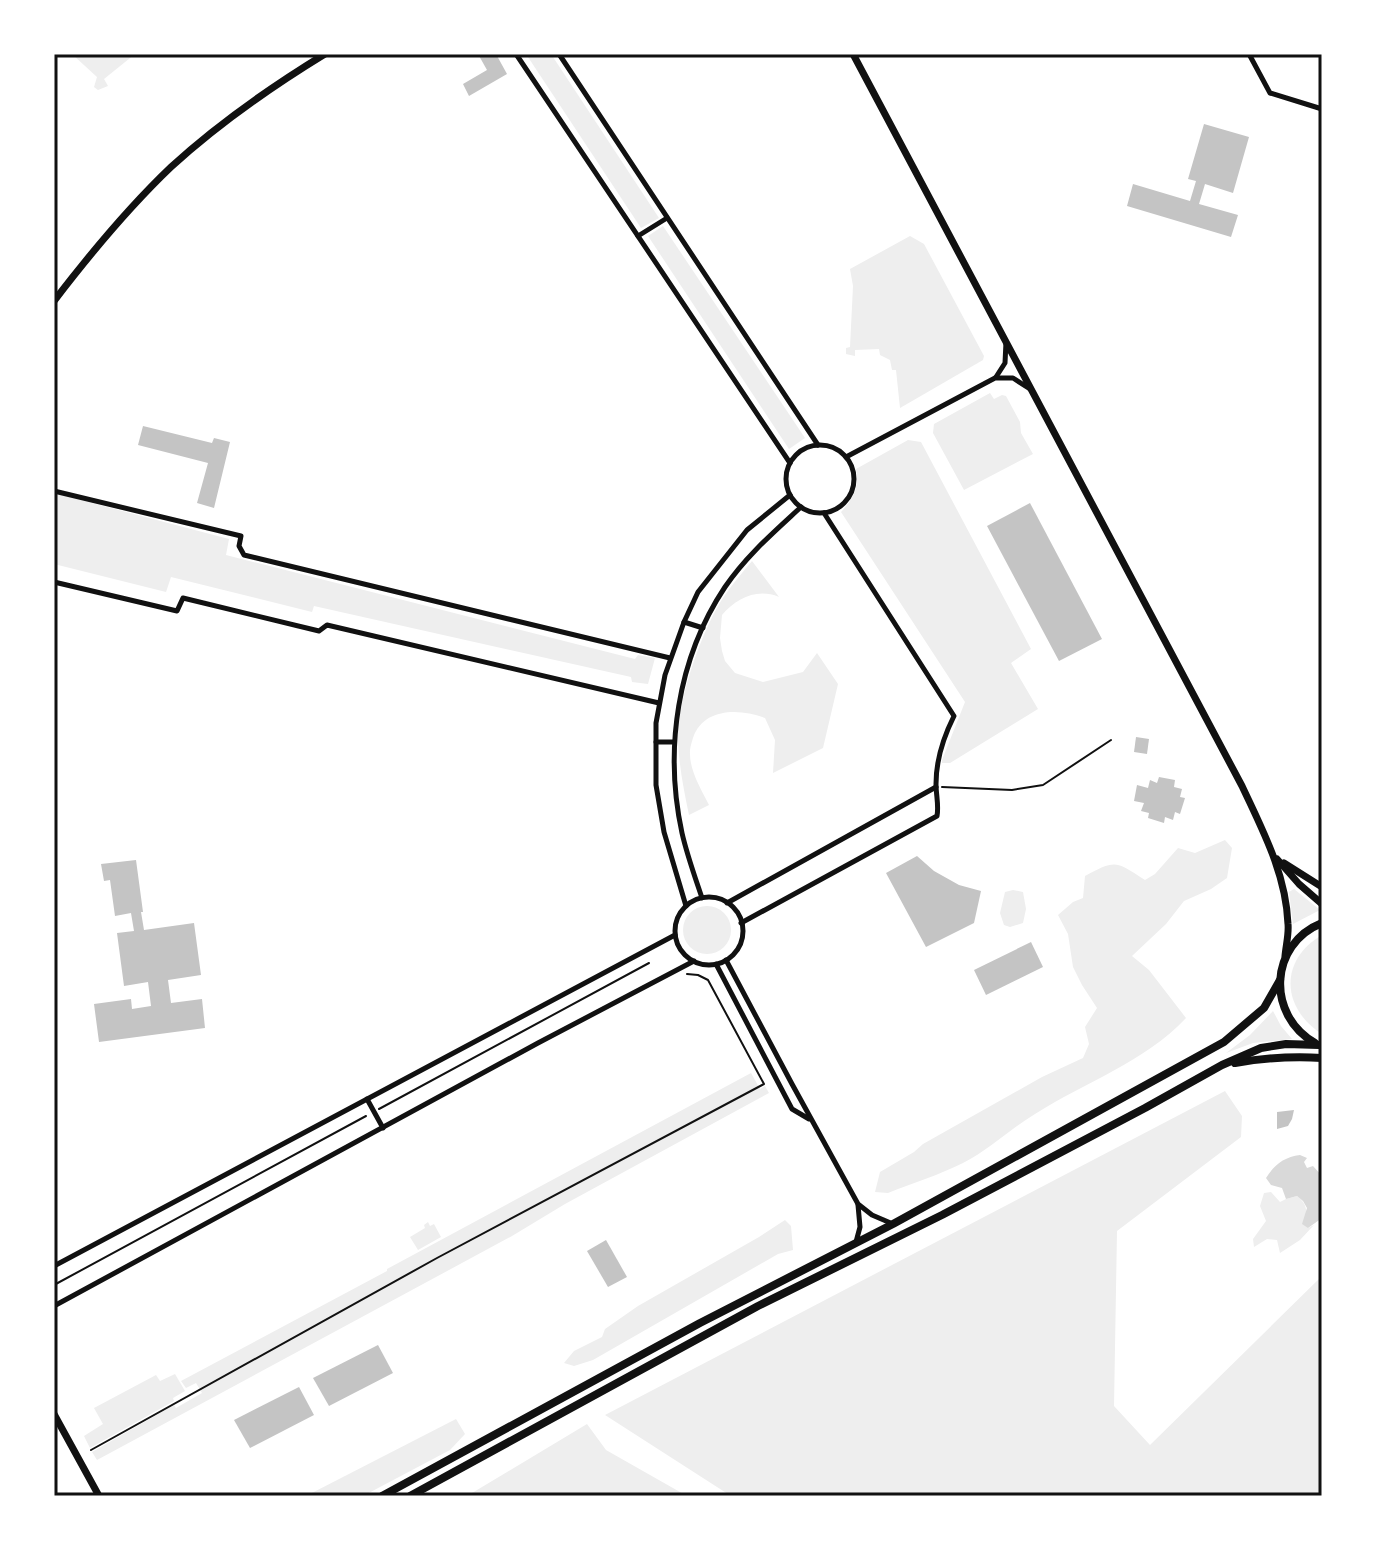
<svg xmlns="http://www.w3.org/2000/svg" width="1376" height="1550" viewBox="0 0 1376 1550" font-family="Manrope,sans-serif">
	<style>
		.green { fill: #eee }
		.water { fill: #d9d9d9 }
		.building { fill: #c4c4c4 }
		.lines { fill: none; stroke-linecap: round; stroke-linejoin: round }
		.path { stroke: #111; stroke-width: 2 }
		.minor { stroke: #111; stroke-width: 5 }
		.secondary { stroke: #111; stroke-width: 7 }
		.primary { stroke: #111; stroke-width: 8 }
		.neatline { fill: none; stroke: #111; stroke-width: 3 }
	</style>
	<rect width="100%" height="100%" fill="#fff"/>
	<g class="green">
		<path d="M72,54H135L104,79L108,86L98,90L94,87L97,77Z"/>
		<path d="M526,54H551L659,218L641,228Z"/>
		<path d="M663,226L805,438L789,449L648,236Z"/>
		<path d="M910,236L924,244L984,356L983,360L900,408L896,370H892L890,360L880,355L879,349L855,350V356L846,354V348L850,347L853,286L850,269Z"/>
		<path d="M990,393L994,399L1002,395L1006,396L1020,422L1021,433L1033,454L964,490L933,433L934,424Z"/>
		<path d="M908,440L921,442L1031,649L1011,663L1038,709L950,763H942V760L965,702L841,512C853,499 860,487 856,469Z"/>
		<path d="M54,493L229,539L226,555L635,659L638,655L655,658L648,684L632,682L631,677L314,606L312,612L171,577L166,592L54,564Z"/>
		<path d="M752,561L779,597C757,588 737,598 722,615L720,638L722,651L725,661L735,673L763,682L803,672L817,653L838,684L823,748L773,773L775,740L765,718C739,708 703,708 693,738C692,741 690,748 690,751C689,770 701,789 709,805L689,815C684,791 679,766 678,741C676,703 703,626 725,595C733,583 743,572 752,561Z"/>
		<path d="M1225,840L1232,848L1227,878L1211,889L1184,901L1166,924L1132,956L1149,970L1186,1018C1145,1062 1085,1082 1035,1114C1010,1129 989,1150 963,1163C939,1175 913,1183 888,1193L875,1192L880,1172L914,1152L923,1144L1042,1077L1083,1058L1089,1044L1085,1027L1097,1008L1082,985L1073,967L1068,934L1058,915L1073,902L1083,898L1085,876C1116,859 1116,861 1145,880L1155,874L1178,848L1195,853Z"/>
		<path d="M1294,889L1320,910L1293,924L1289,892Z"/>
		<path d="M1013,890L1023,892L1026,909L1023,923L1010,927L1004,925L1000,913L1005,892Z"/>
		<circle cx="707" cy="930" r="24"/>
		<path d="M1322,935V1034C1281,1008 1279,960 1322,935Z"/>
		<path d="M1273,1011L1281,1026L1292,1039L1253,1043L1226,1053L1250,1035Z"/>
		<path d="M751,1073L760,1089L765,1086L769,1093L565,1204L512,1236L97,1460L92,1452L174,1405L176,1408L202,1393L196,1383L186,1388L181,1381L387,1271V1269Z"/>
		<path d="M1225,1091L1242,1116L1241,1137L1117,1231L1114,1406L1150,1445L1322,1276V1496H731L605,1415Z"/>
		<path d="M1271,1192L1280,1202L1286,1199L1297,1196C1310,1206 1305,1214 1308,1228L1314,1225L1300,1240L1280,1253L1277,1240L1267,1239L1254,1247L1253,1239L1266,1221L1260,1206L1264,1193Z"/>
		<path d="M785,1220L791,1226L793,1250L778,1254L593,1360L574,1366L564,1363L574,1351L602,1337L605,1329L638,1306L759,1237Z"/>
		<path d="M428,1222L430,1226L434,1224L441,1237L418,1250L410,1237L425,1228L424,1225Z"/>
		<path d="M175,1374L185,1391L173,1398L174,1401L90,1448L84,1436L103,1424L94,1408L156,1375L160,1381Z"/>
		<path d="M456,1419L465,1434L450,1450L363,1496H306Z"/>
		<path d="M587,1424L606,1450L687,1496H467Z"/>
	</g>
	<path class="water" d="M1300,1155L1307,1158L1304,1162L1307,1168L1313,1166L1322,1176V1218L1308,1228L1302,1224L1307,1208L1303,1201L1297,1196L1286,1199L1282,1188L1271,1185L1266,1178C1274,1165 1284,1157 1300,1155Z"/>
	<g class="building">
		<path d="M478,54H496L507,74L469,96L463,84L487,70Z"/>
		<path d="M1204,124L1249,137L1233,193L1205,184L1199,204L1238,215L1231,237L1127,206L1133,184L1190,201L1196,181L1188,179Z"/>
		<path d="M143,426L212,443L214,438L230,442L214,508L197,503L208,463L138,445Z"/>
		<path d="M1030,503L1102,639L1059,661L987,526Z"/>
		<path d="M1136,737L1149,739L1147,754L1134,752Z"/>
		<path d="M1159,777L1175,780L1174,787L1182,789L1180,797L1185,798L1180,814L1175,812L1173,820L1165,817L1164,823L1148,818L1149,813L1141,811L1144,803L1134,801L1137,785L1148,788L1150,780L1157,783Z"/>
		<path d="M917,856L934,871L959,885L981,891L974,923L926,947L886,873Z"/>
		<path d="M136,860L143,912H141L144,930L194,923L201,975L168,980L171,1003L202,999L205,1028L99,1042L94,1004L131,999L132,1009L151,1006L148,982L124,986L117,933L134,931L131,913L115,916L110,880L104,881L101,864Z"/>
		<path d="M1031,942L1043,967L986,995L974,970Z"/>
		<path d="M1294,1110L1292,1119L1288,1126L1277,1129V1112Z"/>
		<path d="M606,1240L627,1277L608,1287L587,1251Z"/>
		<path d="M378,1345L393,1373L329,1406L313,1378Z"/>
		<path d="M299,1387L314,1415L250,1448L234,1420Z"/>
	</g>
	<g class="lines">
		<g class="path">
			<path d="M942,787L1012,790L1043,785L1111,740"/>
			<path d="M379,1109L649,963"/>
			<path d="M54,1285L366,1116"/>
			<path d="M91,1450L437,1258L764,1084L708,980L698,975L687,974"/>
		</g>
		<g class="minor">
			<path d="M516,54L790,463"/>
			<path d="M559,54L818,445"/>
			<path d="M1249,54L1270,93L1322,109"/>
			<path d="M638,236L667,218"/>
			<path d="M996,377L1005,363L1006,342"/>
			<circle cx="820" cy="479" r="34"/>
			<path d="M846,457L995,378H1013L1030,389"/>
			<path d="M54,491L241,536L239,546L244,555L670,658"/>
			<path d="M54,582L177,611L183,598L319,631L327,625L659,703"/>
			<path d="M684,622L703,628"/>
			<path d="M656,742H674"/>
			<circle cx="709" cy="931" r="34"/>
			<path d="M702,898C695,877 687,855 682,833C664,750 677,659 725,587C746,556 774,532 801,507"/>
			<path d="M727,903L936,787"/>
			<path d="M686,906L664,832L656,785V723L665,675L684,622L698,592L747,530L790,495"/>
			<path d="M741,923L937,816C939,805 936,795 936,784C936,759 943,738 954,716L824,513"/>
			<path d="M726,960L792,1084L858,1204L872,1215L893,1224"/>
			<path d="M716,964L792,1109L809,1119"/>
			<path d="M367,1099L383,1128"/>
			<path d="M856,1242L860,1227L858,1205"/>
			<path d="M54,1266L675,935"/>
			<path d="M54,1306L538,1043L694,961"/>
		</g>
		<g class="secondary">
			<path d="M853,54L1242,786C1263,831 1286,874 1288,924C1289,934 1286,945 1285,956"/>
			<path d="M54,301C90,254 128,208 171,167C218,124 271,87 325,54"/>
			<path d="M1277,859L1299,884L1322,904"/>
			<path d="M1284,863L1322,887"/>
			<path d="M54,1414L99,1496"/>
		</g>
		<g class="primary">
			<path d="M1315,1043C1266,1015 1269,944 1322,923"/>
			<path d="M1235,1063C1264,1058 1292,1056 1322,1058"/>
			<path d="M382,1496L700,1323L893,1224L1224,1042L1264,1008L1280,980"/>
			<path d="M410,1496L758,1306L942,1215L1145,1108L1222,1065L1261,1048L1286,1044L1319,1045"/>
		</g>
	</g>
	<rect width="1376" height="1550" fill="none" stroke="#ffffff" stroke-width="112"/>
	<rect x="56" y="56" width="1264" height="1438" class="neatline"/>
</svg>
